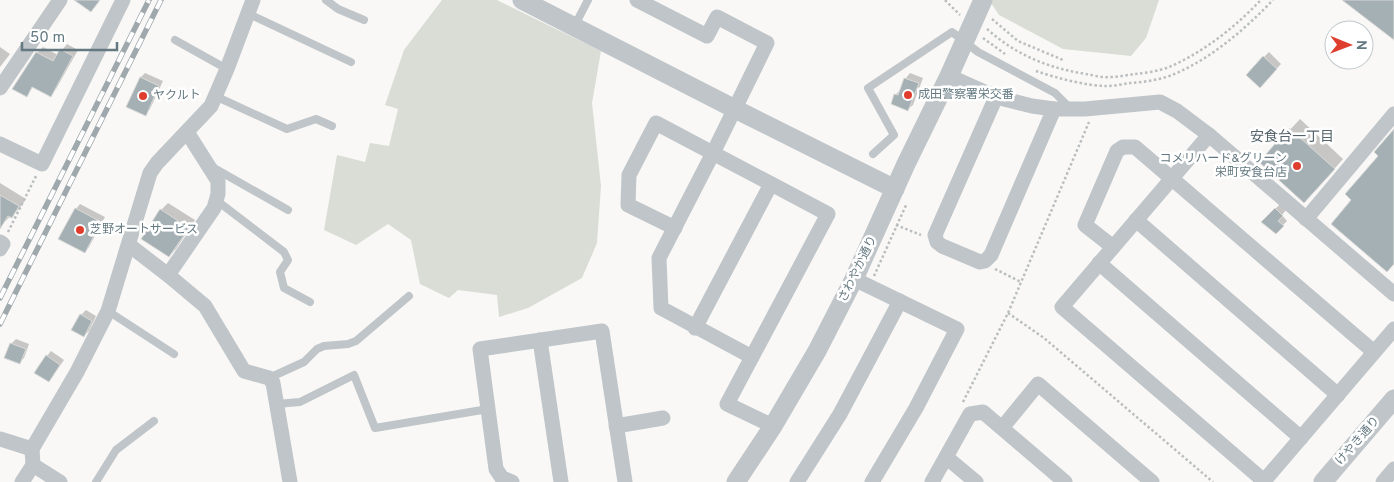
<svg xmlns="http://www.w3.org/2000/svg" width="1394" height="482" viewBox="0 0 1394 482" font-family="Overpass,'Noto Sans JP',sans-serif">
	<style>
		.green { fill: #d9ddd5 }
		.shadow { fill: #0003 }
		.building { fill: #a4b0b4; stroke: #dadad8 }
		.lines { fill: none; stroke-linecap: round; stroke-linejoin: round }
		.path { stroke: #babec0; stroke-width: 2.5; stroke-dasharray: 2.5 2.5; stroke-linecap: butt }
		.service { stroke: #bfc5c8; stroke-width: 8 }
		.minor { stroke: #bfc5c8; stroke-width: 15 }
		.tertiary { stroke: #bfc5c8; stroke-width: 19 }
		.rail-casing { stroke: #9fa9ad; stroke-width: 5.5 }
		.rail { stroke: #fff; stroke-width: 4; stroke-dasharray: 11; stroke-linecap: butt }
		.poi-dot { fill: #df3e2f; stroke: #fff; stroke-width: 2 }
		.labels { text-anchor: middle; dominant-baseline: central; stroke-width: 5; stroke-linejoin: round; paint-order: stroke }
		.poi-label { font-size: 12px; fill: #647981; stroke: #fff; text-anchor: start }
		.street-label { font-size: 12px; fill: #647981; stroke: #fff }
		.neighbourhood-label { font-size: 14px; fill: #56656c; stroke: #fff }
	</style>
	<rect width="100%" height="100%" fill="#f9f8f6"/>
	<g class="green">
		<path d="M442,0H497L601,51L592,103L601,186L597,243L582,278L528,308L499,317L497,295L458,290L449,298L420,284L411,240L388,224L356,245L324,230L337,155L365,162L370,143L389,146L398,109L385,105L404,50Z"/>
		<path d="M989,0H1159L1146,38L1131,56L1063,49L999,15Z"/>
	</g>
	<g class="shadow">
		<path d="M67,44L78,50L56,89L50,95L34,86L26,95L37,53L43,47L58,55Z"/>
		<path d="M0,47L10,54L0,67Z"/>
		<path d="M1269,52L1281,64L1265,82L1264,57Z"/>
		<path d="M145,73L163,81L150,109L145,114L141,77Z"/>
		<path d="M910,73L923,78L913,105L908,109L896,94L901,90L906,78Z"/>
		<path d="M1300,119L1343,159L1314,192L1260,162Z"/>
		<path d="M0,183L26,199L19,209L2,224L0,223Z"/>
		<path d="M168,203L195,220L176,249L169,256L161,210Z"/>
		<path d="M80,204L105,217L89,247L85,252L76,209Z"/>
		<path d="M1280,204L1286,210L1282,215L1287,221L1276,232L1263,222Z"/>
		<path d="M86,310L96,316L89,331L84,336L81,315Z"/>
		<path d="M16,339L29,344L24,358L20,362L11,344Z"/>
		<path d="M51,351L64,360L49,381L47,356Z"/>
	</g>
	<g class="building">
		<path d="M74,0H100L91,12Z"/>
		<path d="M1342,0H1394V40Z"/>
		<path d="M60,49L73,56L51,97L32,87L27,97L12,89L36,52L53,61Z"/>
		<path d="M1263,56L1277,69L1260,88L1246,75Z"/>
		<path d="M140,77L159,86L146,116L126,107Z"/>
		<path d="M904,78L919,83L908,111L891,104L894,94L898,95Z"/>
		<path d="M1289,128L1335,169L1304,203L1259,162Z"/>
		<path d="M1394,129V264L1387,272L1331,224L1351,200L1345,194L1378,156L1374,152Z"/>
		<path d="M0,195L19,206L12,218L8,216L0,229Z"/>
		<path d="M75,208L101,222L85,253L58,239Z"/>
		<path d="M1275,208L1283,216L1278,221L1284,226L1276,234L1261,222Z"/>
		<path d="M160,209L189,228L169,257L141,239Z"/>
		<path d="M80,314L92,321L84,337L71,330Z"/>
		<path d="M10,343L26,349L20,364L4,358Z"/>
		<path d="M46,355L60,365L49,382L34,373Z"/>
	</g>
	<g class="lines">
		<g class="path">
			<path d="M945,0L960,15"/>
			<path d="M992,19L1018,41L1063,60"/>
			<path d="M987,29C1016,55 1048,68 1086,74C1093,75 1101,78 1109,77C1118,77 1127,75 1135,74C1146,73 1159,71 1169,67C1204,52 1235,27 1261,0"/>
			<path d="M983,38L1005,54"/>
			<path d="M1036,71C1057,78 1086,86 1107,86C1115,86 1123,84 1130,83C1144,82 1159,80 1172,75C1211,59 1244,30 1273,0"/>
			<path d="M896,225L921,235"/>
			<path d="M8,232L36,176"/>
			<path d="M995,269L1021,282"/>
			<path d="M874,276L907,203"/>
			<path d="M1008,313L1044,338L1213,482"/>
			<path d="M963,402L1008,313L1089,122"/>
		</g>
		<g class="service">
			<path d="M326,0L338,9L364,20"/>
			<path d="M249,14L351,62"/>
			<path d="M574,27L588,0"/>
			<path d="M175,40L227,69"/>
			<path d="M215,96L287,129L316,119L332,126"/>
			<path d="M873,154L894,135L868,88L952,32L978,52L1055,93L1070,108"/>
			<path d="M214,168L288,210"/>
			<path d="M216,200L284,252L288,260L280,272L284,288L310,302"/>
			<path d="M108,311L174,354"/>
			<path d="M269,378L304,362L317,349L324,346L348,344L356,341L409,296"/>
			<path d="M277,404L300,402L354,375L375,428L488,409"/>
			<path d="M96,482L116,450L154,421"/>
		</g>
		<g class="minor">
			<path d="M637,0L707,36L717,17L767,43L713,153L659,258L661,308L752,357"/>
			<path d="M949,76L996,97L1032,106L1054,109H1085L1160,102L1177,111L1209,135L1394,294"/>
			<path d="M0,88L60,0"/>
			<path d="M996,97L935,235L937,242L942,246L980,262L985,261L991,255L1054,109"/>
			<path d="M1209,135L1062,307L1264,481L1394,329"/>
			<path d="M0,144L42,164L123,0"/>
			<path d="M1306,219L1394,114"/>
			<path d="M1136,220L1338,395"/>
			<path d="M675,228L628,205L629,175L656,123L828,214L727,404L773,426"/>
			<path d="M0,242L3,244L0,249"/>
			<path d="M129,245L168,275L205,306L244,371L269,378L273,383L290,482"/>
			<path d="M1113,247L1085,225L1117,151L1123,147H1135L1374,352"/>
			<path d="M1099,263L1301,438"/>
			<path d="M168,275L214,208L218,194V181L187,132"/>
			<path d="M854,279L957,329L916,408L872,482"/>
			<path d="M695,328L771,184"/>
			<path d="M540,340L561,482"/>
			<path d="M616,426L663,418"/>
			<path d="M1002,428L1038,384L1152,482"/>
			<path d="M0,439L32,449"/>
			<path d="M946,457L976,482"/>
			<path d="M33,465L60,482"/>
			<path d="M22,482L33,465L32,449L77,372L108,311L150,173L157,163L211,106L227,69L253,0"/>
			<path d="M512,482L502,478L496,469L480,349L602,331L625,482"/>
			<path d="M797,482L840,414L900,301"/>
			<path d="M932,482L970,414L983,412L1065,482"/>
			<path d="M1383,482L1394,469"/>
		</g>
		<g class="tertiary">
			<path d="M522,0L735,109L895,189"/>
			<path d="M736,482L773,426L817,351L854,279L906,164L949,76L983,0"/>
			<path d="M1323,482L1394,399"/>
		</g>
		<defs>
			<g id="rail">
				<path d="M0,298L149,0"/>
				<path d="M0,324L161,0"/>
			</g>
		</defs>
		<use href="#rail" class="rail-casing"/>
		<use href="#rail" class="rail"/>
	</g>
	<g class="poi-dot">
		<circle cx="908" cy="95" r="5"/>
		<circle cx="143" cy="96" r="5"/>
		<circle cx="1297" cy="166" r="5"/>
		<circle cx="80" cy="230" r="5"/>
	</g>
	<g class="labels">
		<g class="poi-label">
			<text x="918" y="95">成田警察署栄交番</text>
			<text x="153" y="96">ヤクルト</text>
			<text x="1287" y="159" text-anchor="end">コメリハード&amp;グリーン<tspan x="1287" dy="14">栄町安食台店</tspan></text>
			<text x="90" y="230">芝野オートサービス</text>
		</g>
		<g class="street-label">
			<text transform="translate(858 269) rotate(-64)">さわやか通り</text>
			<text transform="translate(1358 441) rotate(-49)">けやき通り</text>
		</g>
		<g class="neighbourhood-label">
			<text x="1292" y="137">安食台一丁目</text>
		</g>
	</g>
	<g transform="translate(1349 45) rotate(91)"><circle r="24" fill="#ffffff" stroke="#c1c9cd"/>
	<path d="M0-4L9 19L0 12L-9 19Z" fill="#df3e2f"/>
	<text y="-8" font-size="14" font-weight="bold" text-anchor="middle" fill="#647981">N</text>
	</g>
	<path d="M22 42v8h95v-8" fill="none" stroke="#647981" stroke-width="2.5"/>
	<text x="30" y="42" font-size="15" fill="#647981" stroke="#ffffff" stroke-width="4" paint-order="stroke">50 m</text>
</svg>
